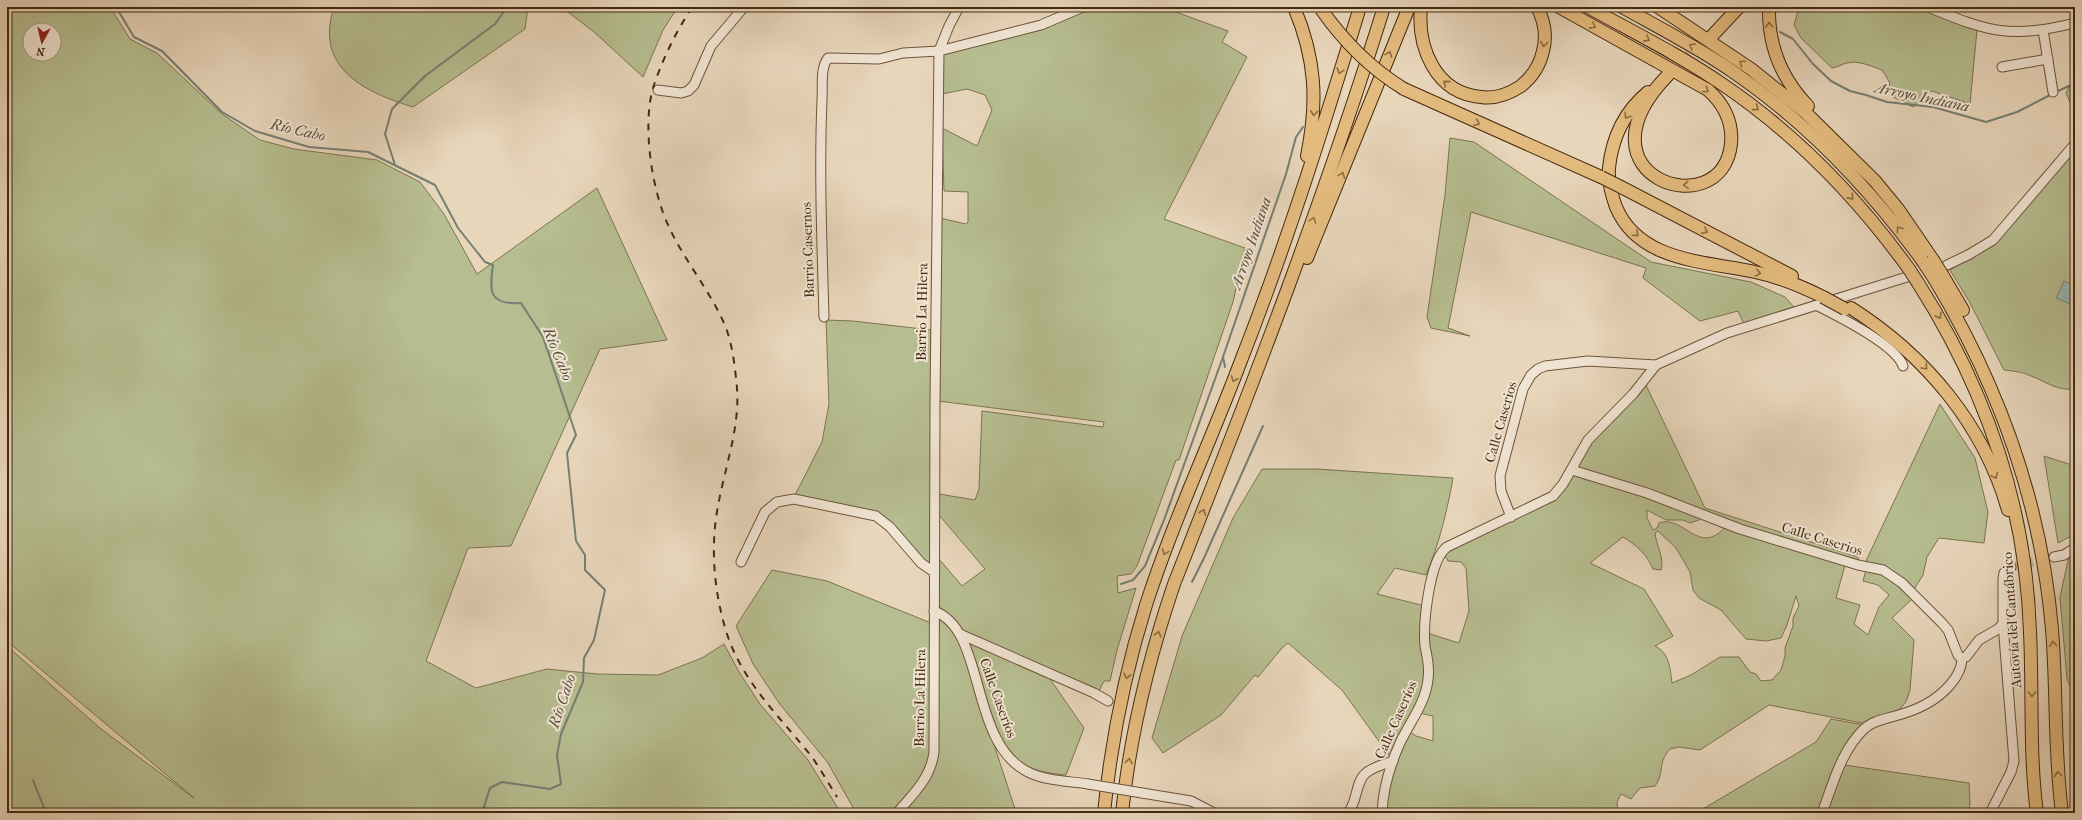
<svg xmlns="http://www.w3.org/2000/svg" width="2082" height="820" viewBox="0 0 2082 820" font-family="'IM FELL French Canon',serif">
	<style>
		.green { fill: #b6bd90; stroke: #7d7350; fill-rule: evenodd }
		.water { fill: #98b8b6; stroke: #767f73 }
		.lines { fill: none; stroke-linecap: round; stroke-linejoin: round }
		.stream { stroke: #767f73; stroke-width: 2 }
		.minor-tunnel { stroke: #c7b399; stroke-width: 9; stroke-dasharray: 9 4.5; stroke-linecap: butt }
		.highway-tunnel { stroke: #c7b399; stroke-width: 12; stroke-dasharray: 12 6; stroke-linecap: butt }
		.minor-casing { stroke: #6d543a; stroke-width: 11 }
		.highway-casing { stroke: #44290f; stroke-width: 14 }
		.minor { stroke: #f0e4d3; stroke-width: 9 }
		.highway { stroke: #e4bb7e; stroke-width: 12 }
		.rail { stroke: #44290f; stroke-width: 2; stroke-dasharray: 7 7; stroke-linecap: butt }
		.minor-bridge-casing { stroke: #6d543a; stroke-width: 11; stroke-linecap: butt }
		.highway-bridge-casing { stroke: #44290f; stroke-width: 14; stroke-linecap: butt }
		.minor-bridge { stroke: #f0e4d3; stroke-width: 9 }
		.highway-bridge { stroke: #e4bb7e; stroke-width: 12 }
		.oneway { stroke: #8c6b41 }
		.labels { text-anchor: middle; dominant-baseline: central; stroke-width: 4; stroke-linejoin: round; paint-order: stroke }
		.street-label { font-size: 14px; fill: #44290f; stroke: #f0e4d3 }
		.water-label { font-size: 15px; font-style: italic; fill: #594d39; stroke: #f0e4d3 }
	</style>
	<rect width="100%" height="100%" fill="#e8d6bb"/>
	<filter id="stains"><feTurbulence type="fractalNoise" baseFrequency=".005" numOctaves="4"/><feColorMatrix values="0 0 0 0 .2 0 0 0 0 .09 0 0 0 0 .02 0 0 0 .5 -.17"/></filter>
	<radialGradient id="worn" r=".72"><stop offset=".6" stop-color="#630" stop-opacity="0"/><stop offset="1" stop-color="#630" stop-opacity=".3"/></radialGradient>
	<g class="green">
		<path d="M7,7H110L130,39L157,53L222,114L260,140L294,149L377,160L420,182L444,214L477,274L597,188L667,340L600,349L511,546L468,548L426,661L476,688L547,669L597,674L658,675L702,658L724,644L739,672L760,704L808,760L841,813H7V646L101,729L194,798L7,641ZM30,30H54V54H30Z"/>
		<path d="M334,7H528L525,29L413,107C364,92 314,68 334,7Z"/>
		<path d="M561,7H678L663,30L643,77L593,31Z"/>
		<path d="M1088,7H1162L1228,31L1222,42L1247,57L1164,219L1245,248L1233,302L1179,460H1176L1137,566L1131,574L1117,576L1118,593L1136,588L1117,650L1110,681H1104L1099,691L964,633L946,612L939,607V559L962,586L985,569L939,515V494L975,500L979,489L982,411L1103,427L1104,422L938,401L940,218L966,224L968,222V192L944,191L942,128L977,146L992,110L985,95L967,89L942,94V55L1069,16Z"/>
		<path d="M1799,7H1920L1977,30L1970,104L1932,91L1913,107L1891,96L1889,81L1882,70C1871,66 1858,60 1847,63C1842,64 1838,67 1832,68L1801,38L1794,25Z"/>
		<path d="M2075,85V114L2066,93L2069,87Z"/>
		<path d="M1450,138L1474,142L1651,262L1751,282L1785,297L1794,307L1744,324L1738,311L1700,321L1643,278L1646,268L1471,212L1448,328L1470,336L1431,328L1427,317L1445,195Z"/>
		<path d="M2075,151V389C2057,391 2047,382 2031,376C2023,372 2013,371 2004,370L1969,301L1950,270L1994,245Z"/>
		<path d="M826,320L853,321L931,330V562L929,565L924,564L888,522L794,497L822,442L829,404Z"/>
		<path d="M1645,383L1705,508L1858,557L1859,562L1736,524L1575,468L1586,444Z"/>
		<path d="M1940,404L1975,458L1988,512L1984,543L1939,538L1927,557L1923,575L1913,591L1884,566L1865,563Z"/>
		<path d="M2044,456L2075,466V534L2058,543Z"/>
		<path d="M1262,469H1317L1453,478C1447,512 1439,544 1426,575L1395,568L1377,594L1425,606L1427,668L1424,692L1391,758L1342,690L1288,643L1282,648L1258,677L1255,675L1221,715L1163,753L1152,738L1182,636L1233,518Z"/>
		<path d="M1572,473L1621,487L1698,516L1699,520L1690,523L1683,520H1666L1647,510V518L1653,530L1657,528L1659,523C1684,514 1699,558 1726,526L1845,565L1836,598L1860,605L1854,624L1868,635L1879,607L1889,595L1878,585L1863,581L1866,570L1888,576L1913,598L1892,618L1914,640L1910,690L1906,702L1895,714L1867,724L1769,705L1700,750L1679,747L1670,749C1657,763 1665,773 1655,786L1640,788L1631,799L1621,794L1617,802L1618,813L1624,811L1631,813H1385L1390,777L1410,732L1416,736L1433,741V716L1419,713L1428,694L1427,633L1459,643L1469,611L1466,568L1461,562L1448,561L1443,552L1542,505ZM1658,531L1676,548L1690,572L1693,590L1699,598L1721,610L1746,639L1766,641L1781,638L1787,625L1796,596L1799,606L1793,618V626L1785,648V656L1781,670L1772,680L1761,681L1756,674L1750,672L1739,657H1720L1691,675L1672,683C1670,669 1670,653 1655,646L1673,636L1644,589L1590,563L1623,537C1636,545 1647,554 1653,569L1661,570C1665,560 1656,544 1655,533Z"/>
		<path d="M2075,550V698L2067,679L2060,597L2069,556Z"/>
		<path d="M772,570L827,581L931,623L930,757L922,778L894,813H856L828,763L779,703L753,664L736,626Z"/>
		<path d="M937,616L944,619L960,640L1015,809L1005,813H902L932,775L937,760Z"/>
		<path d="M966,640L1048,676L1084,728L1066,775C1046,773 1022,770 1008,752C989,728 976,670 966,640Z"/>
		<path d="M1831,719L1864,725L1820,813H1696L1816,742Z"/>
		<path d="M1844,765L1969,783L1970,802L1969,813H1826Z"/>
	</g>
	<path class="water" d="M2064,281L2075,286V306L2056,298Z"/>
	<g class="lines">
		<g class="stream">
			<path d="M116,7L134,37L162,51L222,112L255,131L309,147L368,152L435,185L458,228L485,262L493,265C489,292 489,305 521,303L543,337L576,435L567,453L576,541L585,555V570L605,590L594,640L584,658L583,682L561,734L557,755L561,784L550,789L502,782L490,788L482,813"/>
			<path d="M1780,32L1793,39L1813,64L1831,81L1850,91L1866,95L1887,102L1933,107L1986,122L2017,112L2052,94"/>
			<path d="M2056,92L2075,83"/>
			<path d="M395,165L385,134L392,109L425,76L495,24L507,7"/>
			<path d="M1225,367L1223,357L1286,174L1296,137L1303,127"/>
			<path d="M1192,582L1204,558L1263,426"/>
			<path d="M1121,584L1133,580L1145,566L1164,520L1223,357"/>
			<path d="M33,780L46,813"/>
		</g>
		<path class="minor-tunnel" d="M2011,567L2049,558"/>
		<path class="highway-tunnel" d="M1668,75L1711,37"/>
		<defs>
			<g id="minor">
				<path d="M1928,7C1989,32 2009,39 2075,23"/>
				<path d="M2043,30L2053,92"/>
				<path d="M2002,67L2048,59"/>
				<path d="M658,90L681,93L688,91L694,85L711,46L744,7"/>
				<path d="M1947,265L1968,255L1993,240L2075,144"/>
				<path d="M1818,306C1838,316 1896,345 1903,366"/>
				<path d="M824,317C822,244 819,172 822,100C823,87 820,68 828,58L879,59L903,53L939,51L1041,25L1083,7"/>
				<path d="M1572,470L1647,493L1740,529L1858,565L1883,570L1902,583L1942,623L1948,630L1958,655L1961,658L1966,657L1979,640L1998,629L2003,624V579L2004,573L2011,567"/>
				<path d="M1511,517L1501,491L1500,476L1523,389L1531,375L1538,369L1545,366L1588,361L1656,365L1727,333L1907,277"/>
				<path d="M2054,557L2064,555L2075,548"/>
				<path d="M741,562L765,512L777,502L794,499L876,516L890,527L921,563L934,572"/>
				<path d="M934,611C987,630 968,742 1028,772C1046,781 1068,781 1088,784"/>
				<path d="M960,634L1094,693L1108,701"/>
				<path d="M1142,793L1191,801L1214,813"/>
				<path d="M897,813C913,794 931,778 934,752L935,401L939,51L949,26L959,7"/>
				<path d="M1348,813C1358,801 1355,782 1366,773C1373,767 1384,764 1393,761"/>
				<path d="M1382,813C1383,788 1390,765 1400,743C1410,722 1426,702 1428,679C1430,667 1427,657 1425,646C1423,624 1429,560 1447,547L1553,496L1563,484L1588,440L1633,394L1656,365"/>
				<path d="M1822,813C1833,784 1841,751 1864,729C1872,721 1885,719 1895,716C1917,710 1935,702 1950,685C1957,677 1962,669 1962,658"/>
				<path d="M1990,813L2011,772L2014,761L2003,624"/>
			</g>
			<g id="highway">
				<path d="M1294,7C1316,59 1318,102 1307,156"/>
				<path d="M1421,7C1417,47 1435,93 1481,97C1495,99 1509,94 1521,86C1532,77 1540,65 1543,51C1547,36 1544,20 1537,7"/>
				<path d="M1559,7L1708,90C1725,105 1733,122 1731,144C1722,227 1569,177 1668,75"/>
				<path d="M1588,7C1633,32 1680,55 1722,84C1796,134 1857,197 1909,269"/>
				<path d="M1622,7C1658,27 1695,46 1729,69C1806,121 1868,186 1922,260"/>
				<path d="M1658,7L1751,69L1805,112L1875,181L1898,209L1933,260"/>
				<path d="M1769,7C1768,46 1781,78 1808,106"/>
				<path d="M1711,37L1739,7"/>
				<path d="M1404,89L1601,177"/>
				<path d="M1648,92C1624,112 1612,138 1609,168C1608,180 1612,196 1616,207C1639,262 1705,261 1755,272C1779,277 1801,286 1823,297"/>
				<path d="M1621,187L1792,276"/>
				<path d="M1307,258L1409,7"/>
				<path d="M1943,276L1963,310"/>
				<path d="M1935,280C2000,388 2041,502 2052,629C2057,690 2054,752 2062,813"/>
				<path d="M1918,283C1985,388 2026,506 2030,632C2033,692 2029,753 2037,813"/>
				<path d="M1851,308C1925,355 1984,425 2008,510"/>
				<path d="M1104,813C1111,743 1125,672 1146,605C1173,521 1211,441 1242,358C1287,243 1324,125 1360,7"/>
				<path d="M1122,813C1130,735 1149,658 1174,584C1249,394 1323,203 1384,7"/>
			</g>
		</defs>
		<use href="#minor" class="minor-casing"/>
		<use href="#highway" class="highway-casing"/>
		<use href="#minor" class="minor"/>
		<use href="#highway" class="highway"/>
		<path class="rail" d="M692,7C676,32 662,60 653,88C642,126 652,192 669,227C685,262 712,293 726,328C733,347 735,368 737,388C740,427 725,467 718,506C710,548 714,593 727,634C743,683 781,718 812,757C821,770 829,784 837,797"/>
		<defs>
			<path id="minor-bridge" d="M1088,784L1142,793"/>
			<g id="highway-bridge">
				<path d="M1321,9C1344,42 1370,68 1404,89"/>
				<path d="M1601,177L1621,187"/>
				<path d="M1922,260L1935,280"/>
				<path d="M1933,260L1943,276"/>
				<path d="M1909,269L1918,283"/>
				<path d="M1823,297L1845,309"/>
			</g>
		</defs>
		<use href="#minor-bridge" class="minor-bridge-casing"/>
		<use href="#highway-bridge" class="highway-bridge-casing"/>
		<use href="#minor-bridge" class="minor-bridge"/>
		<use href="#highway-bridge" class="highway-bridge"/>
	</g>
	<defs><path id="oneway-chevron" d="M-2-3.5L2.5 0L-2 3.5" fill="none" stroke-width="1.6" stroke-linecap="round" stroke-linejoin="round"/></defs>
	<g class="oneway">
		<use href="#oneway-chevron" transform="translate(1769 25) rotate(-94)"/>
		<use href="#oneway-chevron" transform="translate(1593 26) rotate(29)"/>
		<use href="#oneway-chevron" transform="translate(1647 39) rotate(29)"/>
		<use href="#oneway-chevron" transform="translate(1544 44) rotate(97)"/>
		<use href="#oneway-chevron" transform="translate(1692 46) rotate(-149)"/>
		<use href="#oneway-chevron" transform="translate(1389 54) rotate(-69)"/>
		<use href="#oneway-chevron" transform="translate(1742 63) rotate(-145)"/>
		<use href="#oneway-chevron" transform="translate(1340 71) rotate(107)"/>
		<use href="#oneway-chevron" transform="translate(1446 83) rotate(-140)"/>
		<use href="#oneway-chevron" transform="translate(1706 90) rotate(34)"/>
		<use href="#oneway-chevron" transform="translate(1756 108) rotate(37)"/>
		<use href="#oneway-chevron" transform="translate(1314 113) rotate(94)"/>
		<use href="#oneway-chevron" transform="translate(1627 116) rotate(123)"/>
		<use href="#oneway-chevron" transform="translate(1477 123) rotate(23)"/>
		<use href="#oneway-chevron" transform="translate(1342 175) rotate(-69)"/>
		<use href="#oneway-chevron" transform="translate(1686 185) rotate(176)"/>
		<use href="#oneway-chevron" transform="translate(1851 197) rotate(48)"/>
		<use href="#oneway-chevron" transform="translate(1313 220) rotate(-70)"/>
		<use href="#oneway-chevron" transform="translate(1899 229) rotate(-126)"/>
		<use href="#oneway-chevron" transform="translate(1705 231) rotate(27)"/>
		<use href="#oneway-chevron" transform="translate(1636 234) rotate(42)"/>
		<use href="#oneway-chevron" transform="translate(1758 273) rotate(13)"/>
		<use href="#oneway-chevron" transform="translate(1939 316) rotate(59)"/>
		<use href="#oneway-chevron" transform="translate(1925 367) rotate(47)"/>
		<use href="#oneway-chevron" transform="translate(1234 379) rotate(112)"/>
		<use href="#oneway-chevron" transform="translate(1995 476) rotate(66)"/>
		<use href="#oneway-chevron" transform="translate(1203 512) rotate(-68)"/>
		<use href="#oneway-chevron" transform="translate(1165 552) rotate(111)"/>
		<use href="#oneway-chevron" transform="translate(1158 634) rotate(-75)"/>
		<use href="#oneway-chevron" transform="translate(2053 644) rotate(-93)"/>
		<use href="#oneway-chevron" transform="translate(1127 676) rotate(103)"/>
		<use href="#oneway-chevron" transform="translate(2032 694) rotate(90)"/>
		<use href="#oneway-chevron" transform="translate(1129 761) rotate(-80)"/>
		<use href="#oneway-chevron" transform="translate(2058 774) rotate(-95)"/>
	</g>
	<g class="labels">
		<g class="street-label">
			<text transform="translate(808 250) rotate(-92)">Barrio Casernos</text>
			<text transform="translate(922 312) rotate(-89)">Barrio La Hilera</text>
			<text transform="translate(1501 422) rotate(-74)">Calle Caserios</text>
			<text transform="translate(1822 539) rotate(17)">Calle Caserios</text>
			<text transform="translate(2012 620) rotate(-94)">Autovía del Cantábrico</text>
			<text transform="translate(920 698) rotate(-89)">Barrio La Hilera</text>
			<text transform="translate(998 698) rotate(70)">Calle Caseríos</text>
			<text transform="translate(1396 720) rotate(-66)">Calle Caseríos</text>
		</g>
		<g class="water-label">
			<text transform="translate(1922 97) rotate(12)">Arroyo Indiana</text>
			<text transform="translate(298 130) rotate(13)">Río Cabo</text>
			<text transform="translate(1251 243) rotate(-71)">Arroyo Indiana</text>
			<text transform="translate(558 354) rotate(68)">Río Cabo</text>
			<text transform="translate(562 701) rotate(-71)">Río Cabo</text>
		</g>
	</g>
	<rect width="2082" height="820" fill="none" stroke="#e8d6bb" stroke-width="24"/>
	<rect x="8" y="8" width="2066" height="804" fill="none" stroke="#44290f" stroke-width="2"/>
	<rect x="12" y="12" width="2058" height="796" fill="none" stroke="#44290f"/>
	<g transform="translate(42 42) rotate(188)"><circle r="19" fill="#f0e4d3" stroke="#ab9985"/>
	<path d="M0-3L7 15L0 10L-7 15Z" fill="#8f2418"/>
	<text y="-6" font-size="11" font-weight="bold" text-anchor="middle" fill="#44290f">N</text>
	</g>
	<rect width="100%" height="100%" filter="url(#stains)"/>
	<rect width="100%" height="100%" fill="url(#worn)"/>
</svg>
